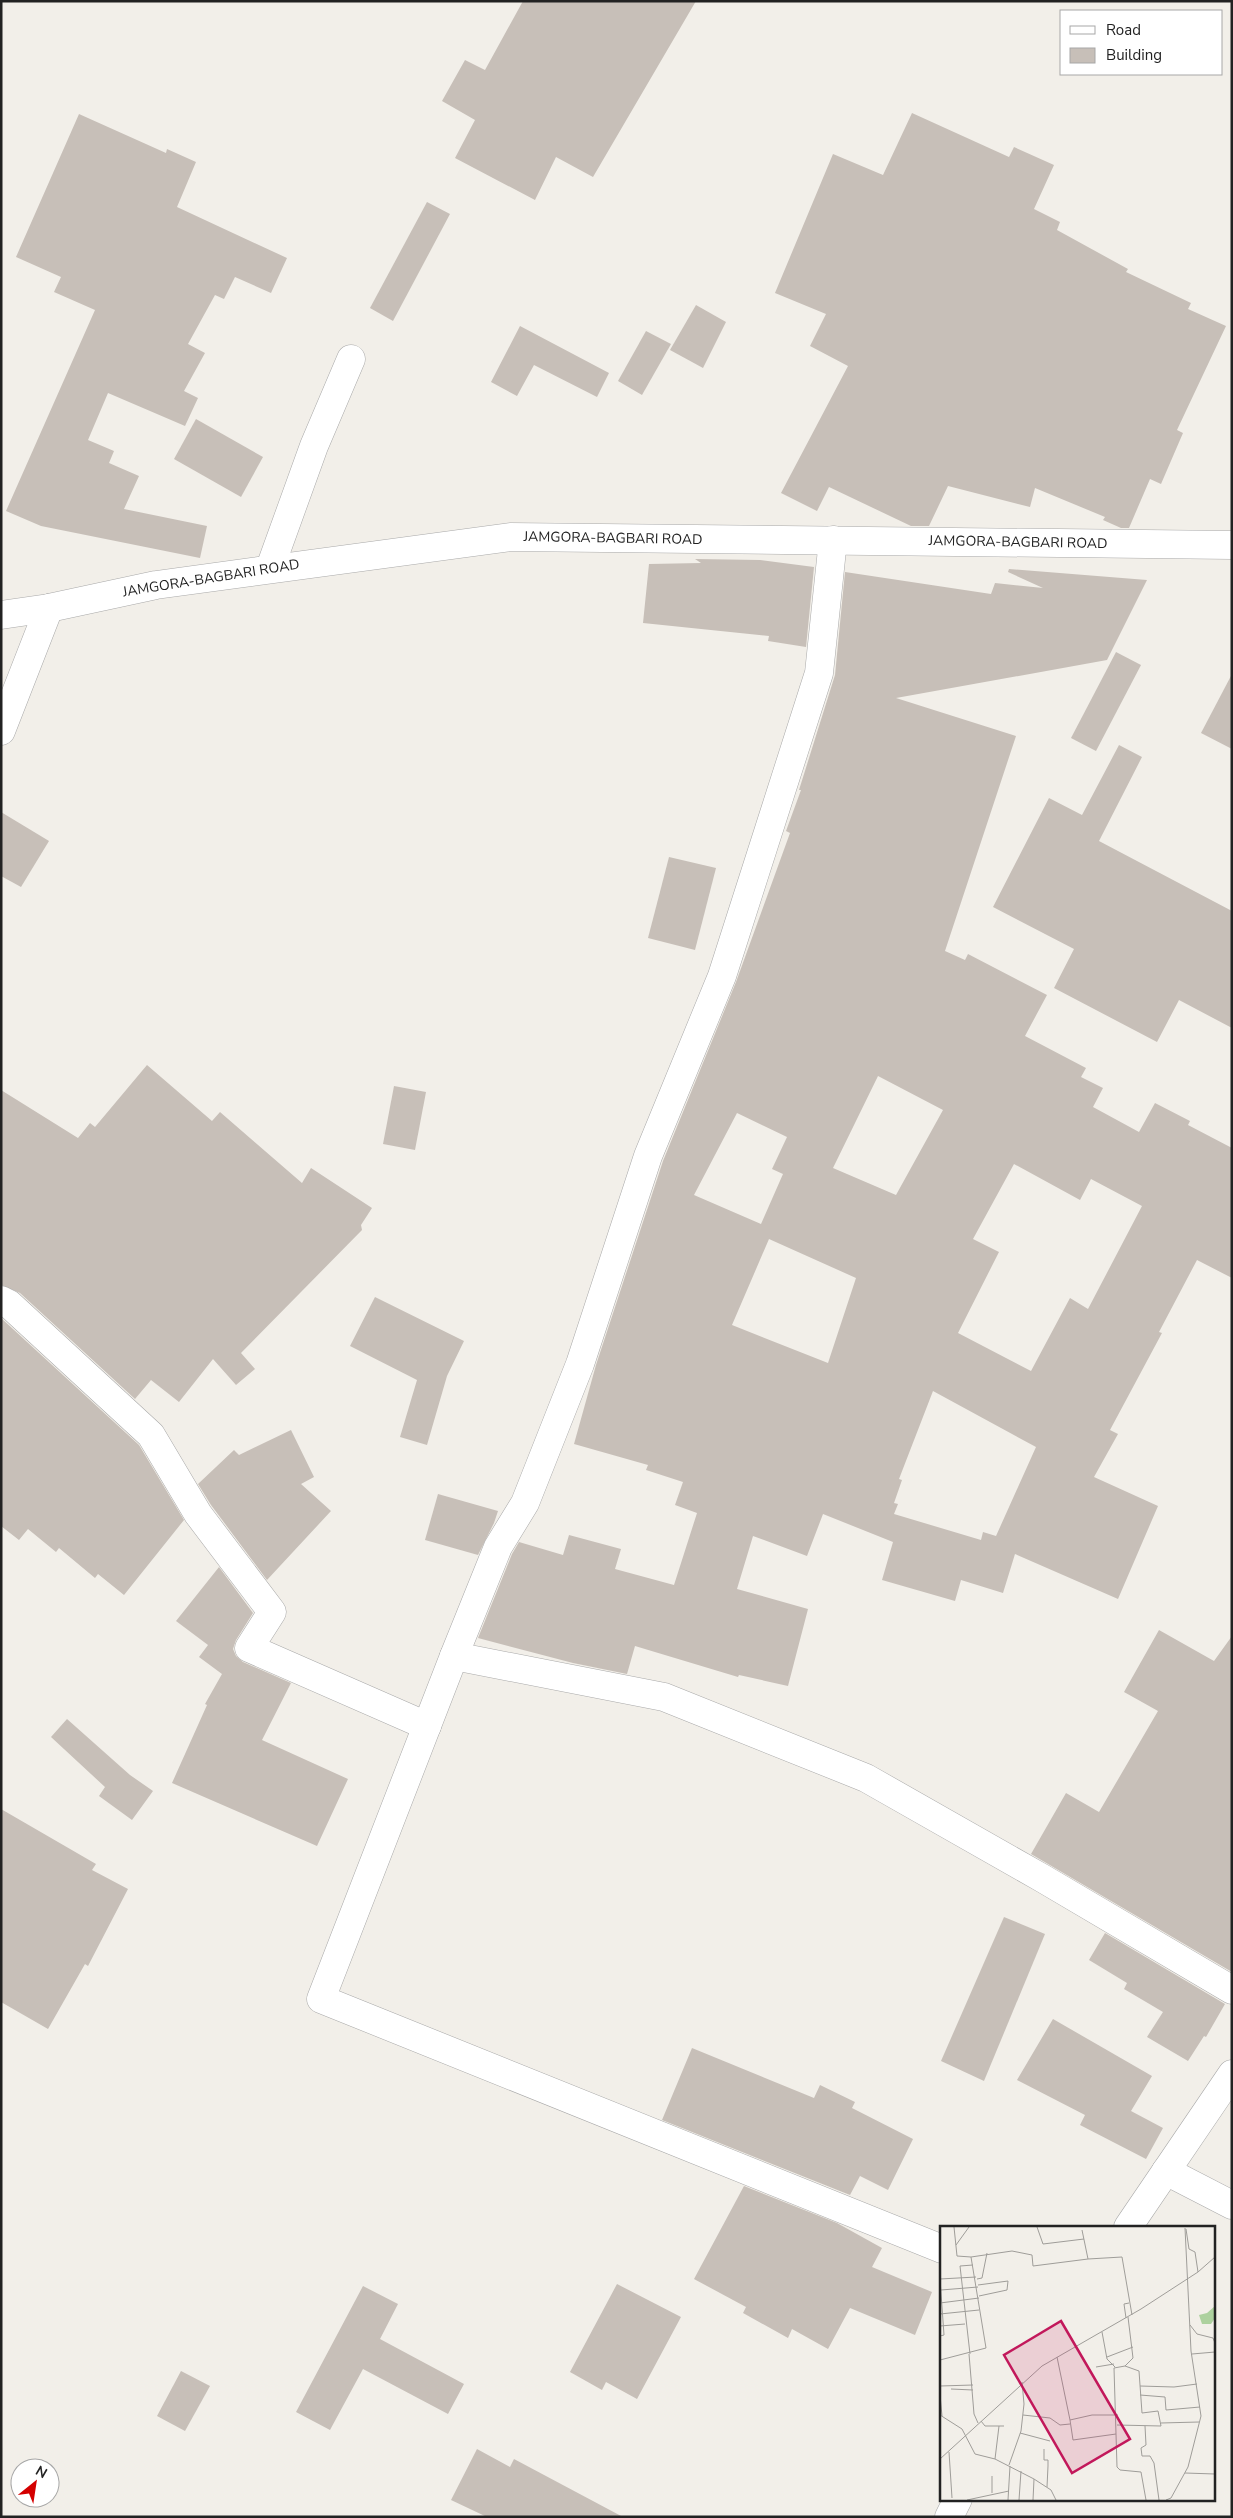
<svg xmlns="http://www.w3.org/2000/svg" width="1233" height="2518" viewBox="0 0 1233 2518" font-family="'Nunito Sans',sans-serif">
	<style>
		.building { fill: #c7bfb8; fill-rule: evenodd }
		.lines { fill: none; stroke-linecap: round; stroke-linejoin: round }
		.street-casing { stroke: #a9a9a9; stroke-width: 29 }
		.street { stroke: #fff; stroke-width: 28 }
		.labels { text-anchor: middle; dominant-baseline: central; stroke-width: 4; stroke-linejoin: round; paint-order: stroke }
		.street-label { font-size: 14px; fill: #222; stroke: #fff }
		.inset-road { fill: none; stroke: #9f9d99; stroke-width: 1 }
		.view { fill: #c2185b; fill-opacity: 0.15; stroke: #c2185b; stroke-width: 2.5 }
		.inset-edge { fill: none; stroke: #222; stroke-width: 2.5 }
	</style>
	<rect width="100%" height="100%" fill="#f2efe9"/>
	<g class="building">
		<path d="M523,1H696L593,177L556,157L535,200L455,158L475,120L442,101L465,60L485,70Z"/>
		<path d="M912,113L1009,157L1014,147L1054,165L1034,209L1060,222L1057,230L1128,269L1126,272L1191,303L1188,309L1226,326L1177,430L1183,433L1161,484L1150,479L1129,528H1121L1103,520L1105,517L1035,488L1030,507L948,486L929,526H911L829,487L817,511L781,493L848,366L810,346L826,314L775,293L833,154L883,175Z"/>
		<path d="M79,114L166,153L167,149L196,162L177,207L287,258L271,293L235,277L224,299L215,295L188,344L205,353L184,391L198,398L185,426L108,393L88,440L114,451L109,463L139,476L124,509L207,526L200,558L41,526L6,511L95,310L54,292L61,277L16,257Z"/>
		<path d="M427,202L450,214L393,321L370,308Z"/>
		<path d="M696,305L726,322L703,368L670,350Z"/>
		<path d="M520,326L609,373L597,397L534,365L517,396L491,382Z"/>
		<path d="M646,331L671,344L642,395L618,381Z"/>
		<path d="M196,419L263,457L241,497L174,459Z"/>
		<path d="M695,559L760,560L814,567L806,647L768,641L769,636L643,623L649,564L701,563Z"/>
		<path d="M1009,569L1147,580L1107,660L896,698L1016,736L945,951L965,960L968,954L1047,995L1025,1036L1086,1068L1081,1077L1103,1088L1093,1107L1139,1132L1155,1103L1190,1121L1188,1125L1232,1148V1278L1197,1260L1159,1332L1162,1333L1110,1430L1118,1434L1094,1477L1158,1506L1118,1599L1015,1554L1003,1593L961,1580L955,1601L882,1580L893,1542L823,1514L807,1556L753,1536L737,1589L808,1609L788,1686L739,1675L738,1677L635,1646L627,1674L573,1663L478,1638L512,1554L519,1542L563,1555L569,1535L621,1549L615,1569L674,1585L697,1513L675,1505L683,1482L646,1470L648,1465L574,1444L596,1365L663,1161L736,982L790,833L786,831L801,790H799L835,675L845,572L991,594L995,583L1043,588L1008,572ZM878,1076L943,1110L896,1195L833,1168ZM737,1113L787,1137L772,1169L783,1174L761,1224L694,1195ZM1014,1164L1080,1200L1091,1179L1142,1206L1088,1309L1070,1298L1031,1371L958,1333L999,1252L973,1239ZM769,1239L856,1278L828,1363L732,1325ZM933,1391L1036,1447L996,1536L983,1532L981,1540L894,1514L898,1504L894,1503L902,1480L899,1479Z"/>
		<path d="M1116,652L1141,665L1096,751L1071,738Z"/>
		<path d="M1232,674V749L1201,733Z"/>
		<path d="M1119,745L1142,757L1099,841L1232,911V1028L1179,1000L1157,1042L1054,988L1074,949L993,907L1049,798L1082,815Z"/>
		<path d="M1,812L49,841L21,887L1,876Z"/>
		<path d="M669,857L716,868L695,950L648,938Z"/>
		<path d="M147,1065L212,1121L220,1112L302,1183L311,1168L372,1208L361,1225L362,1230L241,1353L255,1369L236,1385L213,1359L179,1402L151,1380L135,1399L20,1293L1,1285V1090L78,1138L90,1123L95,1127Z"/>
		<path d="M394,1086L426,1092L415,1150L383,1144Z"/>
		<path d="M375,1297L464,1341L447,1376L427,1445L400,1437L417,1380L350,1346Z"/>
		<path d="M1,1318L139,1445L184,1520L124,1595L98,1574L95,1578L59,1548L56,1552L28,1529L19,1540L1,1526Z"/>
		<path d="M291,1430L314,1477L301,1484L331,1511L267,1580L211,1505L198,1484L234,1450L239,1455Z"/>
		<path d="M438,1494L498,1511L494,1523L478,1555L425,1540Z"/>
		<path d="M219,1567L253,1613L236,1640L233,1649L236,1656L243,1662L291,1683L262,1740L348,1779L317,1846L172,1783L207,1705L205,1704L222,1674L199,1657L208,1645L176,1621Z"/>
		<path d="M1159,1630L1214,1661L1232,1636V1972L1031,1854L1066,1793L1099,1812L1158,1711L1124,1692Z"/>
		<path d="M67,1719L130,1775L153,1791L132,1820L99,1796L105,1787L51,1737Z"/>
		<path d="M1,1809L96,1864L92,1870L128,1889L88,1966L85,1964L48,2029L1,2002Z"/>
		<path d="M1004,1917L1045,1934L984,2081L941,2061Z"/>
		<path d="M1105,1933L1225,2004L1206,2037L1204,2036L1188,2061L1147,2037L1163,2012L1124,1989L1127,1983L1089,1960Z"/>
		<path d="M1053,2019L1152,2076L1131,2111L1163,2128L1146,2159L1080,2125L1085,2115L1017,2080Z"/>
		<path d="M692,2048L814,2098L820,2085L855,2102L852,2108L913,2139L888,2190L860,2176L850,2195L662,2120Z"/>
		<path d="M744,2186L837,2223L882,2248L872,2267L932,2292L915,2335L850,2308L828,2349L792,2329L788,2338L743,2313L746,2307L694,2279Z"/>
		<path d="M617,2284L681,2317L637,2399L606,2382L602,2390L570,2372Z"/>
		<path d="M363,2286L398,2304L380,2339L464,2384L448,2414L363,2369L330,2430L296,2412Z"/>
		<path d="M181,2371L210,2386L185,2431L157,2416Z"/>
		<path d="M477,2449L510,2467L514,2459L623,2517H487L451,2500Z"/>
	</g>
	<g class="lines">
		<defs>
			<g id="street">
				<path d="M833,540L819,673L722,976L648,1156L580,1364L525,1503L498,1547L454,1656L664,1697L866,1778L1042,1878L1232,1990"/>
				<path d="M270,568L314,446L351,359"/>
				<path d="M1,615L49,608L156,585L510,537L1232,545"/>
				<path d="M1,731L49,608"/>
				<path d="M1,1300L9,1304L151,1435L198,1514L272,1612L249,1648L427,1726"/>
				<path d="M454,1656L321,1999L942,2249"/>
				<path d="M1166,2171L1232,2205"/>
				<path d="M1128,2227L1232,2074"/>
				<path d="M949,2517L958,2499"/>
			</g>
		</defs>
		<use href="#street" class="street-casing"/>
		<use href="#street" class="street"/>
	</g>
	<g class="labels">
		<g class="street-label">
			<text transform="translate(613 538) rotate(1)">JAMGORA-BAGBARI ROAD</text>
			<text transform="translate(1018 542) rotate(1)">JAMGORA-BAGBARI ROAD</text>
			<text transform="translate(211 578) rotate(-9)">JAMGORA-BAGBARI ROAD</text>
		</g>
	</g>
	<g transform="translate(940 2226)">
		<rect width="275" height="275" fill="#f2efe9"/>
		<path d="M275,80V92L271,98H262L259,89L267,87Z" fill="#add19e"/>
		<path class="inset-road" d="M97,1L103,18L144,13M246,3L249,23L255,26L258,46M142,4L148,33L182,31L192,89M16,19L29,1M31,31L72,25L92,29L93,40L148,33M37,53L42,52L47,27M38,59L68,55L67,64L39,70M1,64L38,61M0,77L39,72M0,88L39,84M188,91L193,132L185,140L174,142L177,241L180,244L201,246L206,274M186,92L184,78L189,77M250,99L257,108L273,112L275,117M0,100L25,98M162,106L167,133L175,141M0,110L4,109L0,53L36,51M29,128L34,188L38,197M30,128L20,40L33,39M252,128L275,126M117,131L130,194L152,189H178M167,131L193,121M0,134L46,122L31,31L17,30L14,1M156,141L174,138M0,160L33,159M200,160L234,161L257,158M11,163L33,164M0,169L2,190M200,169L225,171L226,184L260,181M0,189L22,203L35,228L55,233L94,253M83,189L110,192L120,199L130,198M130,194L133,214L176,208M41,195L45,200H64M221,197L259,196M177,199L221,200L218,185L202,187L199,145L185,140M205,200L206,219L201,222L202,230H210L214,237L219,274M80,207L110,215M104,223V234H108V240L107,261M9,226L12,272M0,233L102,140L201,83L258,46L275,31M55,233L59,200M69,239L81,205L84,178L82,156M245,247L275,248M52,250V267M27,274L69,265M68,274L70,240M79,274L81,245M93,274L94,253L111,264L116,274M226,274L231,272L248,241L261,190L251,125L245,2"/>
		<path class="view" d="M121,95L190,213L132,247L64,129Z"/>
		<rect width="275" height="275" class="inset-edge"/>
	</g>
	<rect width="1233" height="2518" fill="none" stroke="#222222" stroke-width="5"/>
	<rect x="1060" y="10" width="162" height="65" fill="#ffffff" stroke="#a7a7a7"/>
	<rect x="1070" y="26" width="25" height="8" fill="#ffffff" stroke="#a7a7a7"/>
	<text x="1106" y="35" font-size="15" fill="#222222">Road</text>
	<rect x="1070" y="48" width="25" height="15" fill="#c7bfb8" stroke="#a7a7a7"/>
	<text x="1106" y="60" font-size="15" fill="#222222">Building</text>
	<g transform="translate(35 2483) rotate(30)"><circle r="24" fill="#ffffff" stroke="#a7a7a7"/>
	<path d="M0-4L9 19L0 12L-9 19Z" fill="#d40000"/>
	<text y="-8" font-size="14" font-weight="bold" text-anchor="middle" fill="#222222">N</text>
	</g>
</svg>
